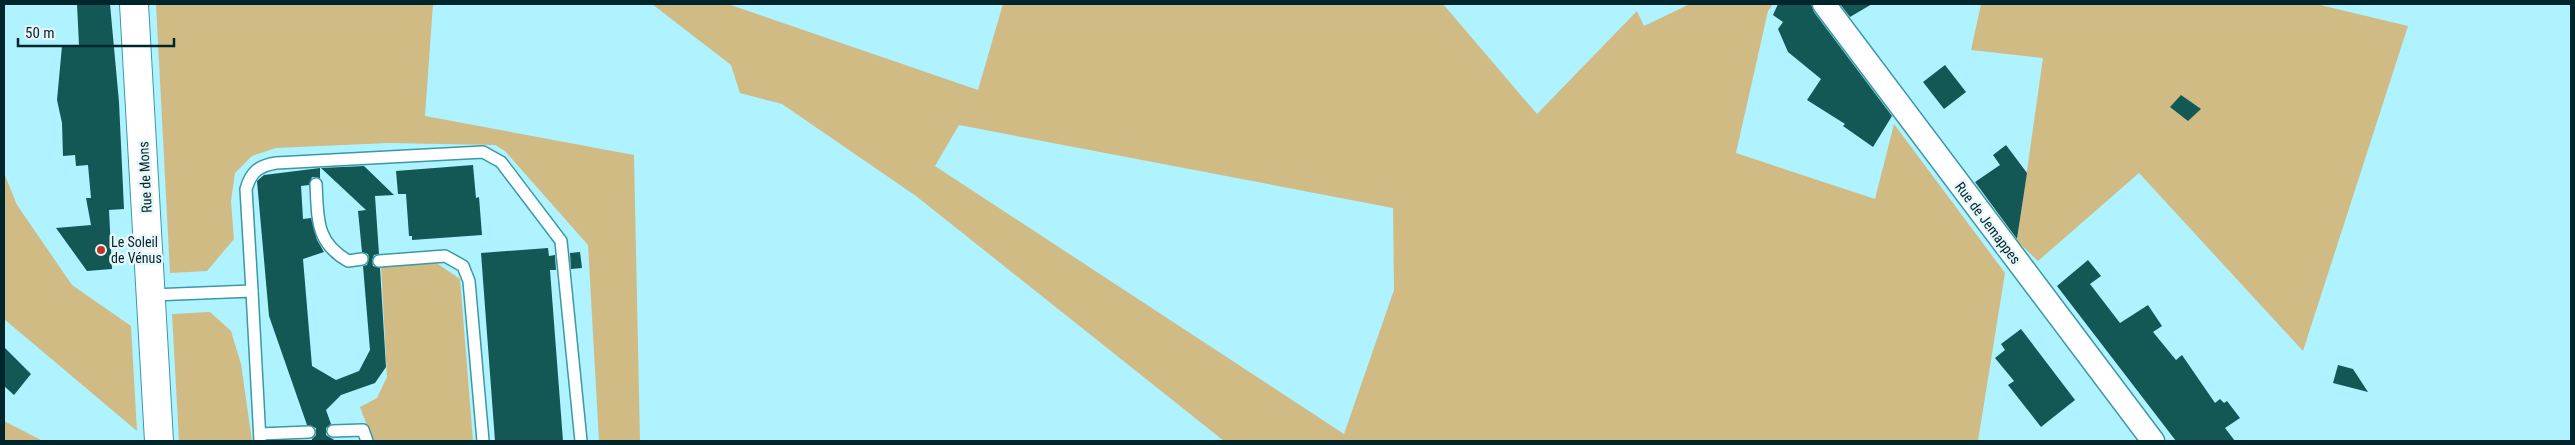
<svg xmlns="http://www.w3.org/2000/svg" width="2575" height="445" viewBox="0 0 2575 445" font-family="'Roboto Condensed',sans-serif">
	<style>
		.green { fill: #d0bb84; fill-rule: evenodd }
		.building { fill: #135854 }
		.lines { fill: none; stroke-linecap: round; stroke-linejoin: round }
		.lane-casing { stroke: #3b98a6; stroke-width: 14 }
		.street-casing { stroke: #3b98a6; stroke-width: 25 }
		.secondary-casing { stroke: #3b98a6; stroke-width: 30 }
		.lane { stroke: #fff; stroke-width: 11 }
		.street { stroke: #fff; stroke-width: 22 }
		.secondary { stroke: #fff; stroke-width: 28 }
		.poi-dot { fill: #c03328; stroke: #e6f6f9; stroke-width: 2 }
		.labels { text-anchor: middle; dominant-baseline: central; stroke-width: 5; stroke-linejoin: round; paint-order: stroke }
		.street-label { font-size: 14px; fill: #00262c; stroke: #e6f6f9 }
		.poi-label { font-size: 14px; fill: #00262c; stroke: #e6f6f9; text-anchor: start }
	</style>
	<rect width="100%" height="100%" fill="#aef3ff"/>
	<g class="green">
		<path d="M156,4H433L425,116L634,155L640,441H599L588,245L505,151L495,145L388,143L276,148L252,156L235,173L231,201L234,239L207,271L170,273Z"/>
		<path d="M652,4H728L978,90L1003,4H1443L1537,114L1637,11L1644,26L1690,4H1773L1768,11L1736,153L1875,199L1894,124L2005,273L1978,441H1224L916,196L782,104L740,93L731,65ZM959,125L1393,208L1394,290L1344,434L935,166Z"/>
		<path d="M1981,4H2316L2408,26L2303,351L2139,173L2038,261L2017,241L2043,58L1971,50Z"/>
		<path d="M4,173L17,205L72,285L131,326L137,431L4,319Z"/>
		<path d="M435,262L460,279L473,441H373L360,407L377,398L387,377L381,265Z"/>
		<path d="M210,312L231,331L241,364L252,441H179L172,314Z"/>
		<path d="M4,421L43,441H4Z"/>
	</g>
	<g class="building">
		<path d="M77,4H110L119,102L124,209L109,210L112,269L87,271L56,228L91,225L86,198H91L88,165L76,166L75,155L63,156L62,123L57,100L62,46L79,45Z"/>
		<path d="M1778,4H1811L1814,12L1892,116L1873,147L1843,126L1845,124L1807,100L1821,79L1788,52L1778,29L1783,22L1773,15Z"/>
		<path d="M1840,4H1872L1850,17Z"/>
		<path d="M1945,65L1966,92L1944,109L1923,82Z"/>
		<path d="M2181,95L2201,109L2188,121L2170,107Z"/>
		<path d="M2006,145L2027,173L2017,239L1975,182L2000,165L1993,155Z"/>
		<path d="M473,165L476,198L479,197L482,235L412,240V236H409L406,194H398L396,171Z"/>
		<path d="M364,166L394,195L375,196L379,254L374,255L372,261L373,266L380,268L386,367L375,383L341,395L326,410L331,424L326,428V435L336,441H312V439L316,435V428L307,425L269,316L257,181L264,175L320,168V178L312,177L309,185L301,186L303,219L311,218L317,240L324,252L303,259L312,366L336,380L359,371L370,350L363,266L367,265L369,258L368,254L362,252L358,211L366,210L321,168Z"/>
		<path d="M548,248L549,256L555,255L556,270H550L563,441H495L481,253Z"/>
		<path d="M580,252L582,268L571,269L570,253Z"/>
		<path d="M2088,260L2101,276L2090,284L2120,323L2148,305L2162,326L2153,332L2176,360L2182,355L2215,403L2220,399L2224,403L2227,401L2240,418L2225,428L2235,441H2176L2057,286Z"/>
		<path d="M2021,329L2075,400L2041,427L2008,385L2014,381L1995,358L2005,350L2001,344Z"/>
		<path d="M4,347L31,374L14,395L4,386Z"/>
		<path d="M2338,365L2353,369L2368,392L2333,383Z"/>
	</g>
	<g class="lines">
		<defs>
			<g id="lane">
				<path d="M316,184C318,218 315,242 348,261L362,259"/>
				<path d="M379,261L445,256L463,266L469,281L483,441"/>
				<path d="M252,291L246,189C251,172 258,166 276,163L483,152L501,162L561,241L581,441"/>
				<path d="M152,295L252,291L260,441"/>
				<path d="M333,431L363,430L367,441"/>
				<path d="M260,434L309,432"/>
			</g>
			<path id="street" d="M1824,4L2153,441"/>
			<path id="secondary" d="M134,4L159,441"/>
		</defs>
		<use href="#lane" class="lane-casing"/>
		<use href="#street" class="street-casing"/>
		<use href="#secondary" class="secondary-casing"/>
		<use href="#lane" class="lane"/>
		<use href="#street" class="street"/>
		<use href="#secondary" class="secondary"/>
	</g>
	<circle class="poi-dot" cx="101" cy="250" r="5"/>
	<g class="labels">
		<g class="street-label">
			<text transform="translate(145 177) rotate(-93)">Rue de Mons</text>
			<text transform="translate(1988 223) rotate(53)">Rue de Jemappes</text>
		</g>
		<g class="poi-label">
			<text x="111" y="242">Le Soleil<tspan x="111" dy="16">de Vénus</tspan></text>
		</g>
	</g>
	<rect width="2575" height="445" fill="none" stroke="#00262c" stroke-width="10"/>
	<path d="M18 38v8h156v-8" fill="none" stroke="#00262c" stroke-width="2.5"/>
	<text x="25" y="38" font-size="15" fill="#00262c" stroke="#e6f6f9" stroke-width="4" paint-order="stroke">50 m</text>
</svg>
